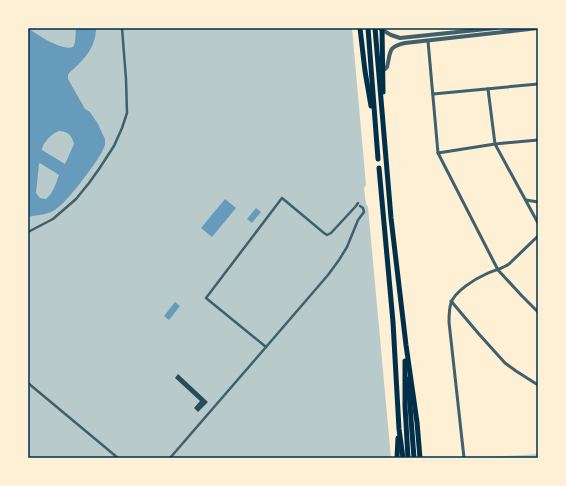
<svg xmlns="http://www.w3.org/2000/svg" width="566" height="486" viewBox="0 0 566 486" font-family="'Alegreya Sans',sans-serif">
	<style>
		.green { fill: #b9caca }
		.water { fill: #669bbc; fill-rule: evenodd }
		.building { fill: #264d5e }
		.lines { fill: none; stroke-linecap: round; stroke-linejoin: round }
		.pedestrian { stroke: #3f606c; stroke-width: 2.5 }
		.minor { stroke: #3f606c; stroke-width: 3 }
		.tertiary { stroke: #3f606c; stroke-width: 4 }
		.primary { stroke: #003049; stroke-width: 5 }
		.neatline { fill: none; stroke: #003049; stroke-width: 1.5 }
	</style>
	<rect width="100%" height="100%" fill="#fdf0d5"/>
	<g class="green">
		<path d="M28,28H352L366,185L364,188L366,204L368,207L391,458H28Z"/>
		<path d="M538,454V458H489L490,457Z"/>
	</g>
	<g class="water">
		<path d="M28,28C38,35 61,51 73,47L75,43L76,28H96C96,48 83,61 69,73L68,75V79L85,109L90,112L98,124L103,135L105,139V145L102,152L97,160C88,173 66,204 53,211C46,215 36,215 28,217ZM59,131C68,131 72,136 74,144L65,164L42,150C42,144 52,133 59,131ZM40,163L59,175C56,183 53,194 46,199L40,198L36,193L39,164Z"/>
		<path d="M225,199L236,208L212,237L201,228Z"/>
		<path d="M256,208L261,212L252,223L247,219Z"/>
		<path d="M175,302L180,306L169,320L164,316Z"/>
	</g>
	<path class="building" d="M178,374L208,402L198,412L194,408L200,401L175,378Z"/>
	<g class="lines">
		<g class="pedestrian">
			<path d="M28,232L53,219L76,199L89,183L99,169L114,146L122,128L127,113L126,79L122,28"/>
			<path d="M266,347L328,275L339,260L347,247L358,220L364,212L363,208L360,206"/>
			<path d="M28,383L118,458"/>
			<path d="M170,458L266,347L206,298L282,198L324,233L327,235L331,233L356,206L358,203"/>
		</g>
		<g class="minor">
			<path d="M428,41L438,153L498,270L522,296L538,312"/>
			<path d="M488,89L495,144L538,223"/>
			<path d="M433,94L538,84"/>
			<path d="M438,153L495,144L538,140"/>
			<path d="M526,200L538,202"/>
			<path d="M451,301L478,333L505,363L516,371L538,385"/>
			<path d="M464,458L449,322C449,315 449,309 451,303C455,291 475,279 486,274C494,270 502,269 509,264L538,236"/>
		</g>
		<g class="tertiary">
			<path d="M379,28L391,35L400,38L496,28"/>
			<path d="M383,70L385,69L387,67C391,52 387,47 405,43L538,28"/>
		</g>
		<g class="primary">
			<path d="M360,28L365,71L371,106"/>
			<path d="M368,28L378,159"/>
			<path d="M375,28L391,218L406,345L417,422L420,458"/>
			<path d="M382,28L383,92"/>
			<path d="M379,168L393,322L399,429L403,458"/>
			<path d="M405,361V406L408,458"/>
			<path d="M408,379L414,458"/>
			<path d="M397,458L398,438"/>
		</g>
	</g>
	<rect width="566" height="486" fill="none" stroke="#fdf0d5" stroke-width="58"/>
	<rect x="29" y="29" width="508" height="428" class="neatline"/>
</svg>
